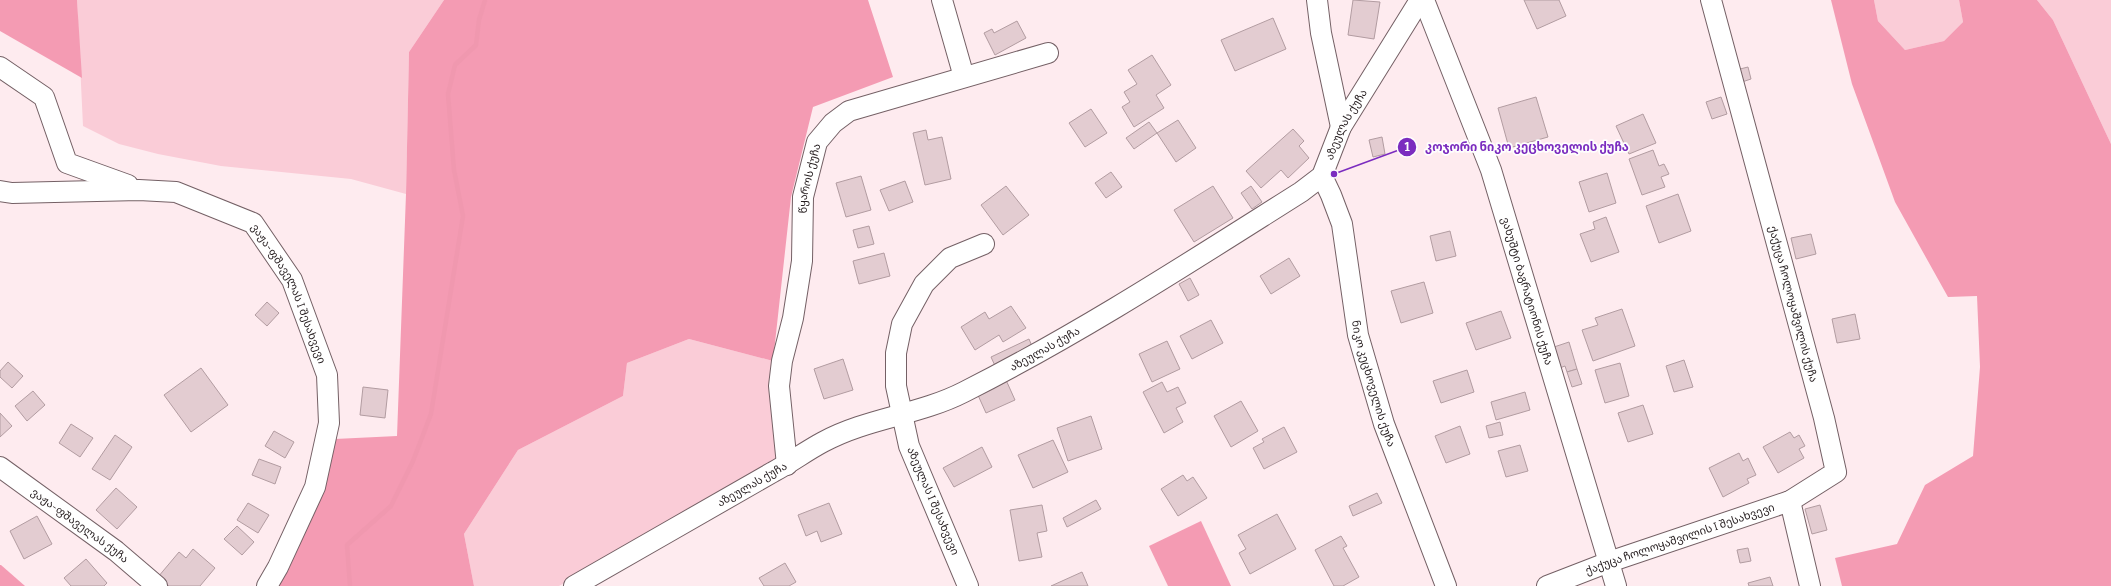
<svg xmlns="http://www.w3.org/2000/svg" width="2111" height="586" viewBox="0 0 2111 586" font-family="Bitter,'Noto Sans Georgian',serif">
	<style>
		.green { fill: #faccd7 }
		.forest { fill: #f49bb3 }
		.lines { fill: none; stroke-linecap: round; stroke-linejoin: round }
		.stream { stroke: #f098af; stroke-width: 4.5 }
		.building { fill: #e3ccd1; stroke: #b29ca1 }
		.minor-casing { stroke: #746065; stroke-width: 22 }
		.minor { stroke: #fff; stroke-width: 20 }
		.labels { text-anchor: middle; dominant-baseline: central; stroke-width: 3.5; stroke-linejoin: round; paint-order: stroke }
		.street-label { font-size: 11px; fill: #251d1f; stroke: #fefefe }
		.leader { fill: none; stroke: #7b2cbf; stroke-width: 1.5 }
		.callout-dot { fill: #7b2cbf; stroke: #fefefe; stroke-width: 1.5 }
		.mark-label { font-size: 12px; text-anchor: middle; font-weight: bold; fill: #fff }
		.callout-label { font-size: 12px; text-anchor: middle; font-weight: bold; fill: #7b2cbf; stroke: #fefefe; stroke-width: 3.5; stroke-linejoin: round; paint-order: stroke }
	</style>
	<rect width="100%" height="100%" fill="#feebef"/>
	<g class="green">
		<path d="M77,0H444L409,52L406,194L351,179L221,166L158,154L119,144L83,126Z"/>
		<path d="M1874,0H1959L1963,22L1944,41L1905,50L1878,21Z"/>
		<path d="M2037,0H2111V144L2053,20Z"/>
		<path d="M689,339L773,361L778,461L559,586H474L464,534L518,450L623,396L627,363Z"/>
	</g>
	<g class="forest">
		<path d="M0,0H77L82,78L0,31Z"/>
		<path d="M444,0H868L893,77L813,107L791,197L773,361L689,339L627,363L623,396L518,450L464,534L474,586H273L335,439L397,436L406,194L409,52Z"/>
		<path d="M1831,0H1874L1878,21L1905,50L1944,41L1963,22L1959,0H2037L2053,20L2111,144V586H1842L1835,558L1897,544L1925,485L1973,456L1980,367L1977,296L1948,297L1895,202L1852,84Z"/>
		<path d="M1201,521L1231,586H1168L1149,546Z"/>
		<path d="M0,565H1L25,586H0Z"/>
	</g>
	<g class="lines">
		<path class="stream" d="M350,586L347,545L391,506L413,461L431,414L463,216L454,170L448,94L455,65L476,45L479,20L485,0"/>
	</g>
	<g class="building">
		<path d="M1353,0L1380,2L1374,39L1348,35Z"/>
		<path d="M1524,0H1559L1566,16L1537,29Z"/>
		<path d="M1273,18L1286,49L1235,71L1221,40Z"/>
		<path d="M1017,21L1026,38L995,55L984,33L992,29L994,33Z"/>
		<path d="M1152,55L1171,85L1156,95L1164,108L1134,127L1122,107L1130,102L1124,92L1137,84L1128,70Z"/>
		<path d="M1748,67L1751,79L1739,83L1736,70Z"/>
		<path d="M1536,97L1548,137L1509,148L1498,108Z"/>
		<path d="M1721,97L1727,114L1712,119L1706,102Z"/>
		<path d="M1091,109L1107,133L1085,147L1069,123Z"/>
		<path d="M1643,114L1656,143L1629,154L1616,126Z"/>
		<path d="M1178,120L1196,148L1176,162L1157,133Z"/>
		<path d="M1149,122L1157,133L1134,149L1126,138Z"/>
		<path d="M1293,129L1304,141L1299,146L1309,158L1288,178L1281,170L1261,188L1246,171Z"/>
		<path d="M926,130L928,140L942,137L951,179L925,185L913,133Z"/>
		<path d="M1382,137L1385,154L1373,157L1369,140Z"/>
		<path d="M1653,150L1659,166L1664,164L1669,174L1661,177L1665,187L1642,195L1629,159Z"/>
		<path d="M1111,172L1122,187L1106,198L1095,183Z"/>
		<path d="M1607,173L1616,203L1589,212L1579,182Z"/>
		<path d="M861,176L871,210L846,217L836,183Z"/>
		<path d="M905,181L913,202L889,211L880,190Z"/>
		<path d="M1006,186L1029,215L1003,235L981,205Z"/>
		<path d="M1213,186L1233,218L1194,242L1174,210Z"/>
		<path d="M1251,186L1262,202L1252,209L1241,193Z"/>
		<path d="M1678,194L1691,231L1659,243L1646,206Z"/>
		<path d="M1606,217L1619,252L1591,262L1580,234L1595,229L1593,222Z"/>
		<path d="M869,226L874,244L858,248L853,230Z"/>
		<path d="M1450,231L1456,256L1436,261L1430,236Z"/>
		<path d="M1811,234L1816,254L1796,259L1791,238Z"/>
		<path d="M884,253L890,276L859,284L853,261Z"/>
		<path d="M1289,258L1300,276L1271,294L1260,276Z"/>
		<path d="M1190,278L1199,295L1188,301L1179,284Z"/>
		<path d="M1424,282L1433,313L1401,323L1391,291Z"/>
		<path d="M267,302L279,313L267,326L255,315Z"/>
		<path d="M1011,306L1026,328L1003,342L999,335L975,350L961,327L985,312L989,319Z"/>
		<path d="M1622,309L1635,346L1593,361L1582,330L1598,325L1595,318Z"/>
		<path d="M1501,311L1511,338L1476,350L1466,323Z"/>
		<path d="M1855,314L1860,339L1837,343L1832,319Z"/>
		<path d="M1211,320L1223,343L1192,359L1180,336Z"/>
		<path d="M1029,339L1034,351L996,368L991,357Z"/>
		<path d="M1167,341L1180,369L1152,382L1139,354Z"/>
		<path d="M1569,342L1577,369L1567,372L1565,366L1557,369L1551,348Z"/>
		<path d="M843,359L853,390L824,399L814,369Z"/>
		<path d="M1684,360L1693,387L1674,392L1666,366Z"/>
		<path d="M8,362L23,376L12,388L0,377V371Z"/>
		<path d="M1620,363L1629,396L1605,403L1595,370Z"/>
		<path d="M201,368L228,405L191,432L164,395Z"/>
		<path d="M1577,369L1582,384L1572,387L1567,372Z"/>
		<path d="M1467,370L1474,392L1441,403L1433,381Z"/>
		<path d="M1006,380L1015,400L986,413L977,393Z"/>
		<path d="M1162,382L1167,392L1178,387L1186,403L1176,408L1183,422L1164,433L1143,392Z"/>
		<path d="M363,387L388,390L385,418L360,415Z"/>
		<path d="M33,391L45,405L27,421L15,406Z"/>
		<path d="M1525,392L1530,410L1496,420L1491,402Z"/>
		<path d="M1241,401L1258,431L1231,447L1214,416Z"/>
		<path d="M1643,405L1653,434L1628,442L1618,413Z"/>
		<path d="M0,413L12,426L0,437Z"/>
		<path d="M1091,416L1102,449L1068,461L1057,428Z"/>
		<path d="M1500,422L1503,435L1489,438L1486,426Z"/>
		<path d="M71,424L93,438L80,457L59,443Z"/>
		<path d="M1460,426L1470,454L1446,463L1435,436Z"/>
		<path d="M1284,427L1297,452L1264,469L1253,448L1264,442L1262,439Z"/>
		<path d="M274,431L294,442L285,458L265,446Z"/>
		<path d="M1790,432L1794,438L1799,435L1805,446L1799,449L1804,458L1778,473L1763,447Z"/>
		<path d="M115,435L132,447L110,480L92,469Z"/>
		<path d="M1053,440L1068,472L1033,488L1018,455Z"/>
		<path d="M1520,445L1528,471L1506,477L1498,451Z"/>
		<path d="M982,447L992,467L954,487L943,468Z"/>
		<path d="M1739,453L1743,461L1748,458L1756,475L1747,479L1749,483L1723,497L1709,468Z"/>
		<path d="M259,459L281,467L275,484L252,475Z"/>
		<path d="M1183,475L1187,481L1193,477L1207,498L1178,516L1161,489Z"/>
		<path d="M116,488L137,507L117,529L96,510Z"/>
		<path d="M1377,493L1382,503L1353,516L1349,506Z"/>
		<path d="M1096,500L1101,509L1067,527L1063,518Z"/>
		<path d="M248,503L269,515L258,533L237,520Z"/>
		<path d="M829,503L842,534L821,542L817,531L806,536L798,515Z"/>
		<path d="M1042,505L1047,531L1037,533L1042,557L1019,561L1010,510Z"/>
		<path d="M1820,505L1827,530L1812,534L1805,509Z"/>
		<path d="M1277,514L1296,549L1250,574L1239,553L1246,549L1238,535Z"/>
		<path d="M37,516L52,544L24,559L10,531Z"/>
		<path d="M237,526L254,542L242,555L224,539Z"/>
		<path d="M1341,536L1347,546L1343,548L1359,577L1343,586H1334L1315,550Z"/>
		<path d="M1748,548L1751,561L1740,563L1737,550Z"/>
		<path d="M193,549L215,568L200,586H169L158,577L179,552L186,558Z"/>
		<path d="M86,559L107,583L104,586H71L64,578Z"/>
		<path d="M785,563L796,582L789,586H764L759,578Z"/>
		<path d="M1082,572L1088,586H1051Z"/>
		<path d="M1770,577L1773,586H1749L1748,583Z"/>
	</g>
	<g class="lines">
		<defs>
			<g id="minor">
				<path d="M942,0L964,77"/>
				<path d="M1317,0L1321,33L1341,127"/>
				<path id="s1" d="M1424,0L1491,170L1616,586"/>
				<path d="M0,67L44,97L67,163L128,185"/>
				<path id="s2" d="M1322,176L1331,195L1342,224L1358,335L1384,424L1446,586"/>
				<path id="s3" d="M0,191L12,193L139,190L176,192L253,223L292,280L327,375L329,423L315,487L278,567L267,586"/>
				<path id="s4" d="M787,465L779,386L782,361L793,318L802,261L803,197L817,142L833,123L849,111L1048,53"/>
				<path id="s5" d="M0,467L116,551L157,586"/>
				<path d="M1790,501L1810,586"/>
				<path id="s6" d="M574,586C640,548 707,510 773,472C790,463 806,451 823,442C867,418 919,415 964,392C1081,333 1190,262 1301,192L1322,176L1341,127L1420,0"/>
				<path d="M968,586L909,446L896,386V353L902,324L924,284L950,258L984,244"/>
				<path id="s7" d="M1547,586L1609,562L1790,501L1836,472L1824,418L1711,0"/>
			</g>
		</defs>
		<use href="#minor" class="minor-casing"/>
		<use href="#minor" class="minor"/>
	</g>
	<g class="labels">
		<g class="street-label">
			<text stroke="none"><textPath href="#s6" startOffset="913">აზეულას ქუჩა</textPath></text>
			<text stroke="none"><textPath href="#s4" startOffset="290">წყაროს ქუჩა</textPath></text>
			<text stroke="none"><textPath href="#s1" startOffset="309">ვახუშტი ბაგრატიონის ქუჩა</textPath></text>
			<text stroke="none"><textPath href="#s3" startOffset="339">ვაჟა-ფშაველას I შესახვევი</textPath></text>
			<text transform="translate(1793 304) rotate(75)">ქაქუცა ჩოლოყაშვილის ქუჩა</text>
			<text stroke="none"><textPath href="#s6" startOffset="529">აზეულას ქუჩა</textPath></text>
			<text stroke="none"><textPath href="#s2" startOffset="215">ნიკო კეცხოველის ქუჩა</textPath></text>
			<text stroke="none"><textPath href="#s6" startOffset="205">აზეულას ქუჩა</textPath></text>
			<text transform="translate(933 501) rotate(67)">აზეულას I შესახვევი</text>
			<text stroke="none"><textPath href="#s5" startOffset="99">ვაჟა-ფშაველას ქუჩა</textPath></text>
			<text stroke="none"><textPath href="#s7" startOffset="141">ქაქუცა ჩოლოყაშვილის I შესახვევი</textPath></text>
		</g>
	</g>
	<path class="leader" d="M1334 174L1407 147"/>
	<g class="callout-dot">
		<circle cx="1334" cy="174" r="4"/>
		<circle cx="1407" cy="147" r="10"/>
	</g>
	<g class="mark-label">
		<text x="1407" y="151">1</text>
	</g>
	<g class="callout-label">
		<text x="1527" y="151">კოჯორი ნიკო კეცხოველის ქუჩა</text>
	</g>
</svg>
